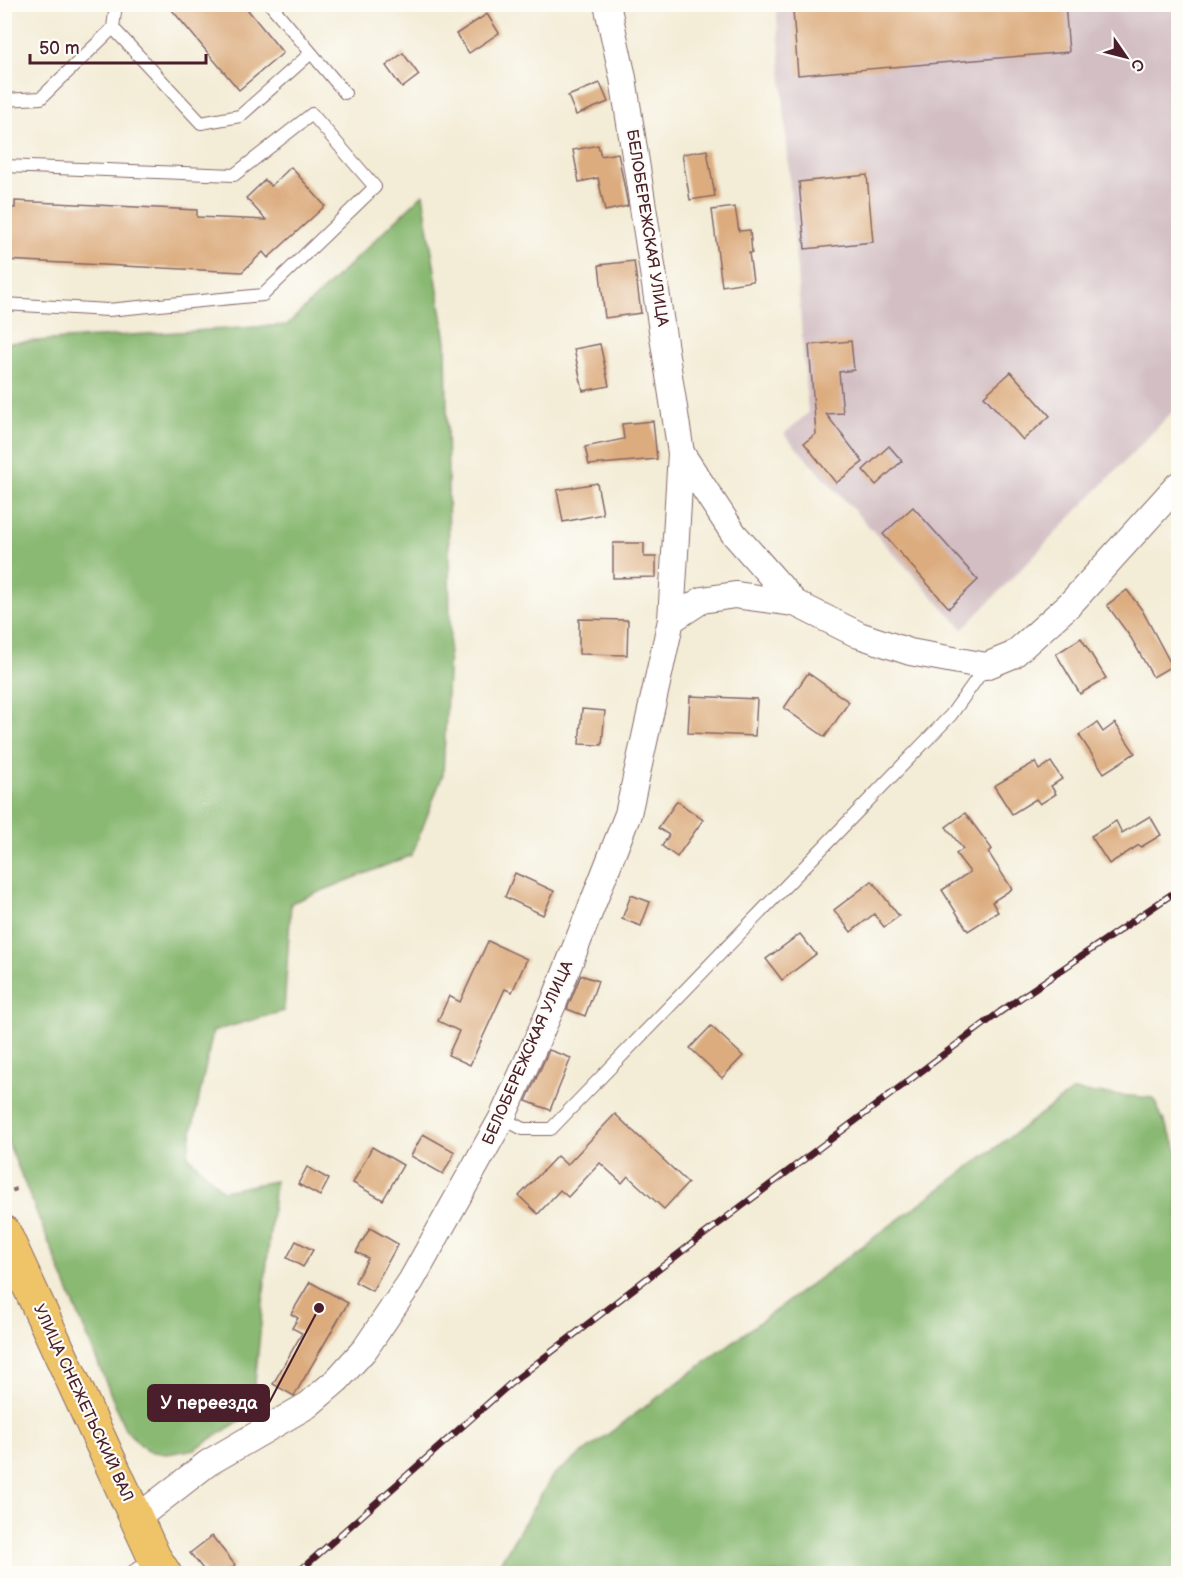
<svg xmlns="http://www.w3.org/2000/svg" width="1183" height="1578" viewBox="0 0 1183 1578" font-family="'Balsamiq Sans',sans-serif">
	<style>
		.industrial { fill: #d2bec3 }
		.forest { fill: #8ab973; stroke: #6a6c4f; stroke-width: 1.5 }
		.building { fill: #dcac7e }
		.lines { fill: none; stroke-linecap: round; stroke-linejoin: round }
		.service-casing { stroke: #856767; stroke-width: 14 }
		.minor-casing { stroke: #856767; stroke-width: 28 }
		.primary-casing { stroke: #856767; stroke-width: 35 }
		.path { stroke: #856767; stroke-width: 4; stroke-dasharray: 4.5 4.5; stroke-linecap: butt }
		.service { stroke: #fff; stroke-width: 12 }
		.minor { stroke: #fff; stroke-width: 26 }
		.primary { stroke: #efc469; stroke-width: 33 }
		.rail-casing { stroke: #4a1f2b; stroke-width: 7 }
		.rail { stroke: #fdfcf7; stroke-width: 4.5; stroke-dasharray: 14; stroke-linecap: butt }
		.labels { text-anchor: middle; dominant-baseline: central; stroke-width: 4.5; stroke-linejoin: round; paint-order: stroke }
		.street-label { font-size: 16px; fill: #4a1f2b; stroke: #fdfcf7 }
		.leader { fill: none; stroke: #4a1f2b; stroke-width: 2 }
		.callout-dot { fill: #4a1f2b; stroke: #fdfcf7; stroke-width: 2 }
		.callout { fill: #4a1f2b; stroke: #4a1f2b; stroke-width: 2 }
		.callout-label { font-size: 18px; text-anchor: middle; font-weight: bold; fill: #fff }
	</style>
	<rect width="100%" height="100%" fill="#fdfcf7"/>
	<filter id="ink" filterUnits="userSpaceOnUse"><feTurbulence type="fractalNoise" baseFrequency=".0167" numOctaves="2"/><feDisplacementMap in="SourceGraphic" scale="12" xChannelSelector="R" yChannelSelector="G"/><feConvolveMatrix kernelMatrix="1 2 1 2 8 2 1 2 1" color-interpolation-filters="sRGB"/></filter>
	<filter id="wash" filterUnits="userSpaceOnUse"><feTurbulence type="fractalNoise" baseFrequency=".008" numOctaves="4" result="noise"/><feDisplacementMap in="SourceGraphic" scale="24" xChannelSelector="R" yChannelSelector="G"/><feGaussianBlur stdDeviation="1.35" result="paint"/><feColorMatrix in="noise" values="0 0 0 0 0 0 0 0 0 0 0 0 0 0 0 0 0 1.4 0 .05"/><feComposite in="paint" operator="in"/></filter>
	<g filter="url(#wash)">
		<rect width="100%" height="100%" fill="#f3ecd6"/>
		<path class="industrial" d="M776,5H1178V406L963,629L784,434L808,413Z"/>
		<g class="forest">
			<path d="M423,194L446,342L450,633L443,774L412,855L291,903L284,1011L213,1031L187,1155L223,1191L275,1181L252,1413L195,1449L167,1454L147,1451L125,1429L5,1135V343L287,325Z"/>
			<path d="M1072,1091L1153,1098L1178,1151V1573H494L553,1475Z"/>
		</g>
		<g id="blocks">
			<g class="building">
				<path d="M167,4H243L283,53L239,90Z"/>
				<path d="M873,4H1065L1069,52L798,75L793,11Z"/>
				<path d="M487,14L499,33L469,53L456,34Z"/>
				<path d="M403,53L419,75L402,88L386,66Z"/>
				<path d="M600,83L608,102L576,115L568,96Z"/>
				<path d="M598,145L601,156L618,153L628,206L605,211L598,178L579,182L573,150Z"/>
				<path d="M707,150L715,196L690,200L682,154Z"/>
				<path d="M291,167L325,206L268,258L263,252L242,272L4,260V208H15V201L197,210V217L266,220L246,198L265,180L271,186Z"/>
				<path d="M867,175L873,242L805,249L799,182Z"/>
				<path d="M735,207L739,231L750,230L752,253H749L753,281L722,286L712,210Z"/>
				<path d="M634,261L641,313L605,318L599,265Z"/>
				<path d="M851,341L854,370L839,372L843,413L826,414L863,462L836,483L804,443L816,434L809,345Z"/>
				<path d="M600,344L609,386L583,391L574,349Z"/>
				<path d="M1011,372L1050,416L1023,440L984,396Z"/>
				<path d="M653,421L657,459L589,465L585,447L624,439L622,424Z"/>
				<path d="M889,446L902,461L876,485L863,470Z"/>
				<path d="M597,483L603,514L563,522L557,490Z"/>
				<path d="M913,507L978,580L949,608L883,534Z"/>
				<path d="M613,543H644V557H656V577L613,578Z"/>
				<path d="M1127,590L1142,610L1172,666L1153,677L1131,638L1107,605Z"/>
				<path d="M579,619L628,620L627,655L579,654Z"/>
				<path d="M1081,638L1106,678L1080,694L1056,654Z"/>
				<path d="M808,673L849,702L825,737L784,708Z"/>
				<path d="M690,696L757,699L755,736L688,733Z"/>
				<path d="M582,709L605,711L602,745L579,744Z"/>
				<path d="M1097,723L1103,732L1115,723L1135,753L1104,773L1079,735Z"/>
				<path d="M1035,762L1039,770L1051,762L1062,779L1051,786L1056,794L1040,804L1036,799L1012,814L994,786Z"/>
				<path d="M677,801L703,820L677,857L662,846L669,835L658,828Z"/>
				<path d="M965,813L992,849L988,852L1012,889L992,902L998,912L968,931L942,890L970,872L956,854L963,849L946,827Z"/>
				<path d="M1150,816L1161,835L1141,847L1139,845L1109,864L1091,836L1116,821L1122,833Z"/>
				<path d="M515,873L554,891L543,915L505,897Z"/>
				<path d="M872,881L899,916L884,927L874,914L851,932L834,910Z"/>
				<path d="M631,895L650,902L641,926L622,919Z"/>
				<path d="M800,934L816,954L782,980L766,959Z"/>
				<path d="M488,941L527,959L512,992L505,989L470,1065L448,1055L459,1031L438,1021L449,996L460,1002Z"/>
				<path d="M581,975L598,981L585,1016L567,1009Z"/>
				<path d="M711,1026L743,1056L722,1078L690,1048Z"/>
				<path d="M549,1050L571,1058L550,1110L526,1101Z"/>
				<path d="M615,1114L688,1183L664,1209L628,1176L622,1183L600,1163L568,1197L560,1190L538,1214L519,1196L557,1156L567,1165Z"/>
				<path d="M423,1134L455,1152L443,1174L411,1156Z"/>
				<path d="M372,1147L403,1165L383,1200L353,1183Z"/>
				<path d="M307,1167L329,1179L320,1196L298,1184Z"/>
				<path d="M370,1228L398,1244L372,1291L355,1282L368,1258L356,1252Z"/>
				<path d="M296,1241L313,1250L303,1267L287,1258Z"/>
				<path d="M310,1282L348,1303L294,1396L273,1384L302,1333L292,1328L298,1318L291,1314Z"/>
				<path d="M212,1536L235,1565L224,1574H207L190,1553Z"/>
			</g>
		</g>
	</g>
	<g filter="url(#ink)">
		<use href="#blocks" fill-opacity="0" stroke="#856767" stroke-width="1.5"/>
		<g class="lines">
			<defs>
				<g id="service">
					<path d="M270,4L345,93"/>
					<path d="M113,28L201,123L240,116L311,53"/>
					<path d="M4,100L41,98L113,28L116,4"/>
					<path d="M4,166L234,175L312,114L375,187L263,295L108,310L4,304"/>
					<path d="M502,1118L523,1129H551L951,715L986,666"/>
					<path d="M129,1574L153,1558"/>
				</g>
				<g id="minor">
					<path d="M681,453L734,534L795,603L859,635L910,652L986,666L1013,655L1070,604L1178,485"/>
					<path d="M671,620L702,600L735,595L795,603"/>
					<path d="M137,1518L208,1463L308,1405L337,1380L365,1349L411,1281L502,1118L554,1002L628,814L671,620L681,453L623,78L607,4"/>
				</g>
				<path id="primary" d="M4,1232L154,1557L165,1574"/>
			</defs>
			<use href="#service" class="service-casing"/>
			<use href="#minor" class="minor-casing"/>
			<use href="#primary" class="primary-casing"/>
			<path class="path" d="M4,1194L19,1188"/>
			<use href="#service" class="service"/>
			<use href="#minor" class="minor"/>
			<use href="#primary" class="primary"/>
			<defs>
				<path id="rail" d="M296,1574L510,1384L698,1239L1000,1012L1178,890"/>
			</defs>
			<use href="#rail" class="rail-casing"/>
			<use href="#rail" class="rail"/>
		</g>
	</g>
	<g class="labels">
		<g class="street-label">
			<text transform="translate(647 228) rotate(81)">БЕЛОБЕРЕЖСКАЯ УЛИЦА</text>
			<text transform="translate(528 1053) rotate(-66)">БЕЛОБЕРЕЖСКАЯ УЛИЦА</text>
			<text transform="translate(83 1403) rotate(65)">УЛИЦА СНЕЖЕТЬСКИЙ ВАЛ</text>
		</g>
	</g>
	<path class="leader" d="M319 1308L269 1403"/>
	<circle class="callout-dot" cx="319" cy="1308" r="6"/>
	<rect class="callout" x="148" y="1385" width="121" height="36" rx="6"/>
	<g class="callout-label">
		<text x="209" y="1409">У переезда</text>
	</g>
	<rect width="1183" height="1578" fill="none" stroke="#fdfcf7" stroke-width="24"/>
	<g transform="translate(1126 57) rotate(125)" stroke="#fdfcf7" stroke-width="4.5" paint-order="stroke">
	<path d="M0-4.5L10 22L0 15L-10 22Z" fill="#4a1f2b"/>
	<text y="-9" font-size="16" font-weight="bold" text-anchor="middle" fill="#4a1f2b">С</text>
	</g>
	<path d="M30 54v9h176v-9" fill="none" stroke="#4a1f2b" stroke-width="3"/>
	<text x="39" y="54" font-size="18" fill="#4a1f2b" stroke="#fdfcf7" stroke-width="4.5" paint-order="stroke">50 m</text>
</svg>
